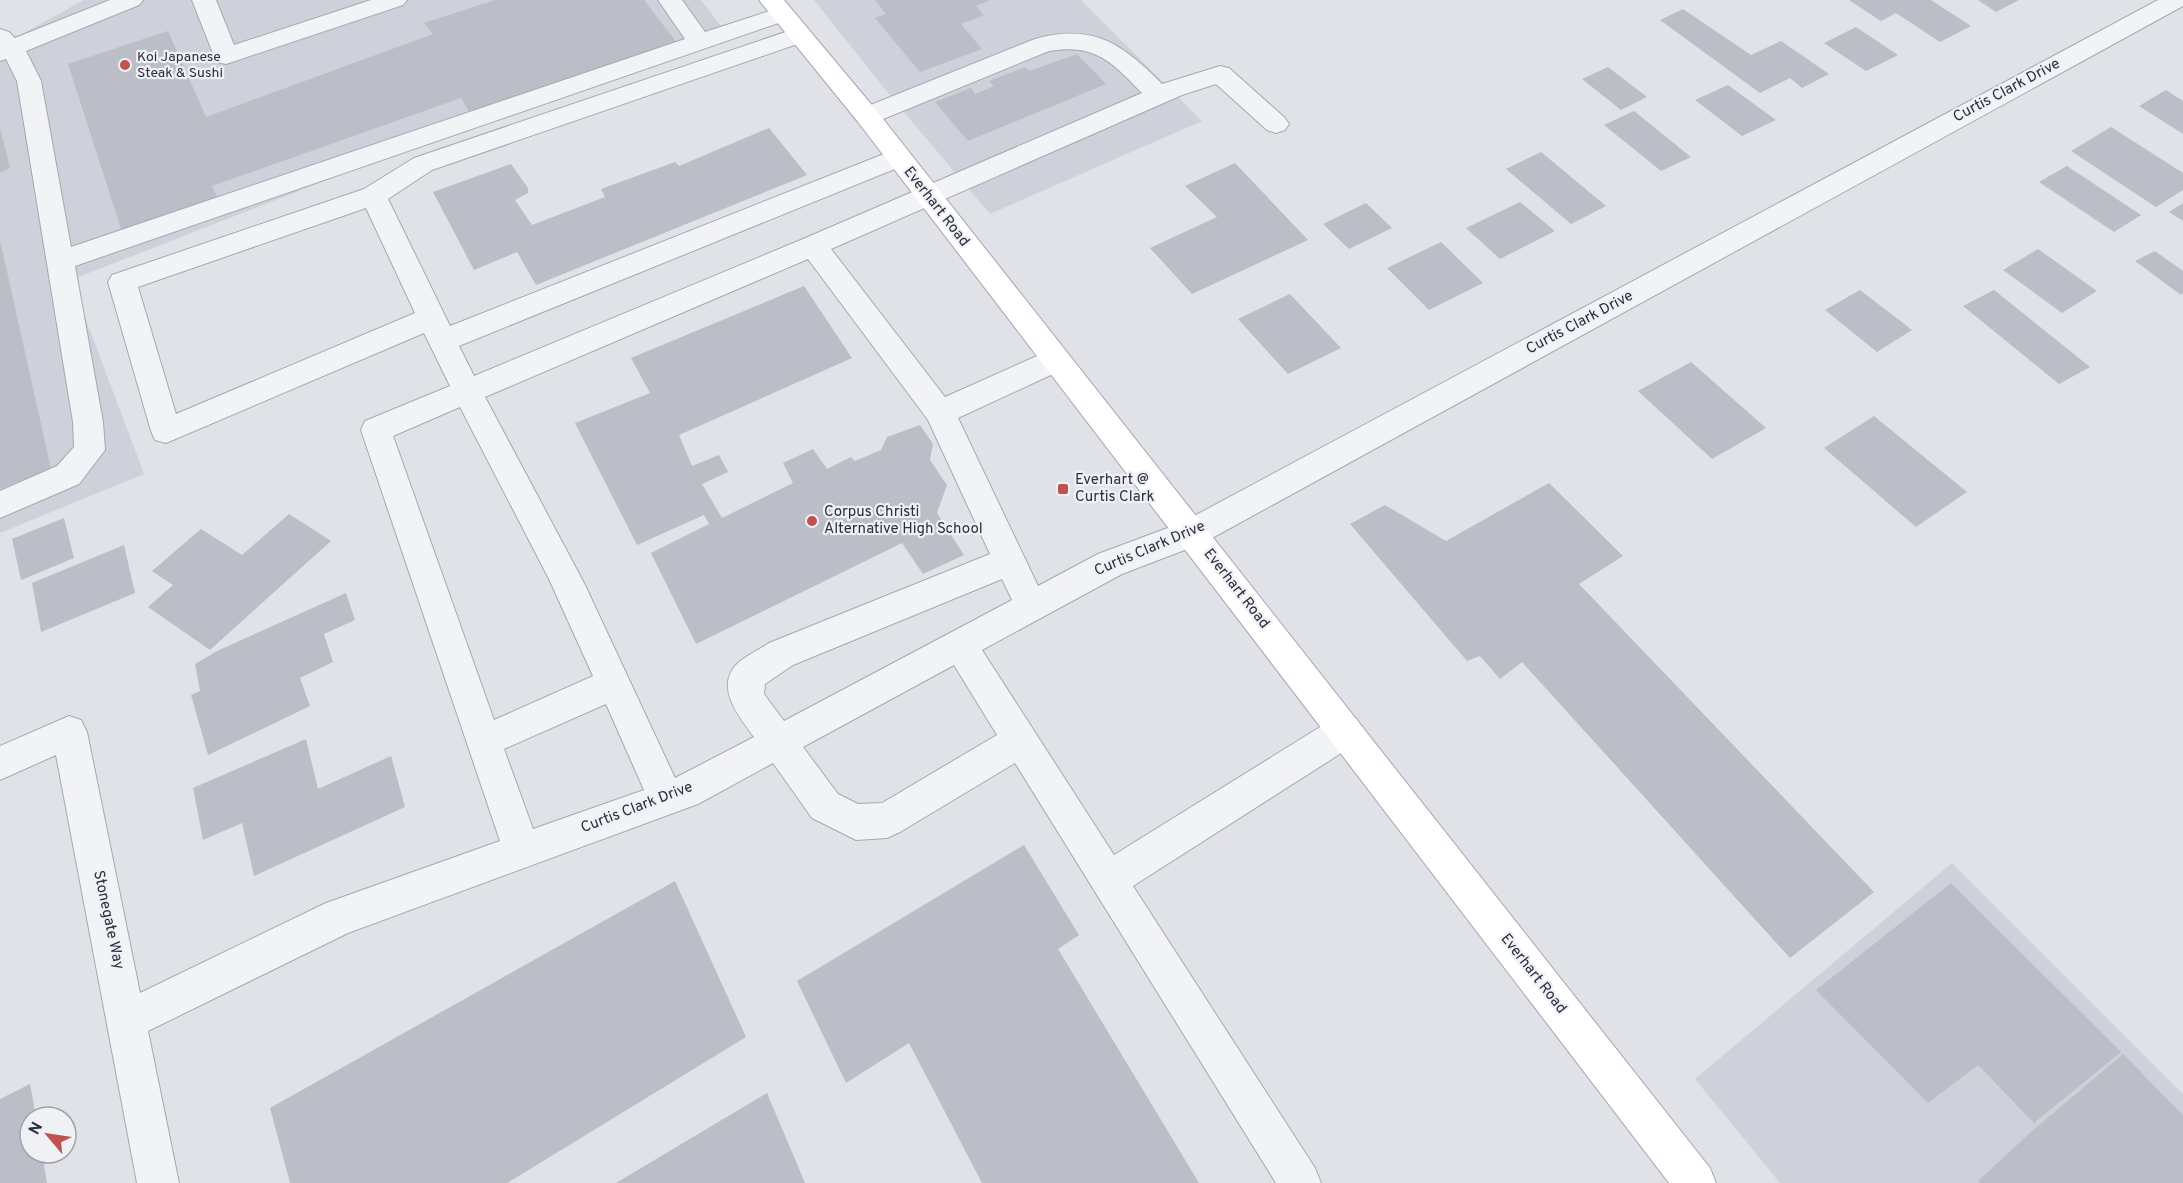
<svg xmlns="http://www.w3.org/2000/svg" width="2183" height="1183" viewBox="0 0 2183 1183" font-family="Overpass,sans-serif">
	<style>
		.built { fill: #ced1d9 }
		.building { fill: #bbbdc7 }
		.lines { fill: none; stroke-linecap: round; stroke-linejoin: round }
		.minor-casing { stroke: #a6a8b1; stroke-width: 2 }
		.major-casing { stroke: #a1a5b2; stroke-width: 2 }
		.minor { fill: #f2f3f6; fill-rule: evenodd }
		.major { fill: #fff; fill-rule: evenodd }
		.poi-dot { fill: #c05251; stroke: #eff1f5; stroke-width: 2 }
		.labels { text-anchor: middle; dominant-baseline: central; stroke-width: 4.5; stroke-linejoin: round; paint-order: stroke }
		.far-poi-label { font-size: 14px; fill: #2a2e3d; stroke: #eff1f5; text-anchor: start }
		.street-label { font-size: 15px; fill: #2a2e3d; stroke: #eff1f5 }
		.poi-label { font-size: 15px; fill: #2a2e3d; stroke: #eff1f5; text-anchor: start }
	</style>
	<rect width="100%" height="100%" fill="#e0e2e8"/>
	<g class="built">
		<path d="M84,0H701L721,26L71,280L144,474L0,533V46Z"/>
		<path d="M814,0H1081L1202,121L990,214L892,98Z"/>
		<path d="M1952,863L2183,1094V1183H1780L1695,1079Z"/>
	</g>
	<g class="building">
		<path d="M495,0H644L677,43L470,113L461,98L212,186L220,203L124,238L68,64L168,31L206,117L433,34L424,23Z"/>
		<path d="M875,0H990L976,6L984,15L961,24L982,49L920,72L875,18L886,14Z"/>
		<path d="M1849,0H1931L1971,26L1940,42L1896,13L1881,21Z"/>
		<path d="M1978,0H2019L1996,12Z"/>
		<path d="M1683,9L1751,55L1781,41L1829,74L1802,88L1790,78L1760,93L1660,20Z"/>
		<path d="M1856,27L1898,55L1866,71L1824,43Z"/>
		<path d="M1077,54L1106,84L968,141L935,102L971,88L975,94L994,86L989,81L1025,67L1029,71Z"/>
		<path d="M1608,67L1647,97L1621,110L1582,79Z"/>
		<path d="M1728,85L1776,120L1742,136L1695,100Z"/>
		<path d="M2166,90L2183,101V134L2139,106Z"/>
		<path d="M1634,111L1691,157L1661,171L1604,125Z"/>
		<path d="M2111,127L2183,173V190L2156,207L2071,151Z"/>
		<path d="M0,128L10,168L0,173Z"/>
		<path d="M769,128L807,175L536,285L517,252L474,270L433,192L511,164L528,188V193L515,200L532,225L605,197L601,189L675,162L679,166Z"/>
		<path d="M1541,152L1606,206L1571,224L1506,169Z"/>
		<path d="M1235,163L1308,240L1192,294L1150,248L1217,217L1185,186Z"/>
		<path d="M2067,166L2141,215L2114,232L2039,182Z"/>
		<path d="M1520,202L1555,231L1500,259L1466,228Z"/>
		<path d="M1366,203L1392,228L1349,249L1323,224Z"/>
		<path d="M2183,203V221L2169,212Z"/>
		<path d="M0,240L51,469L0,489Z"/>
		<path d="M1441,242L1483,283L1429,310L1387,268Z"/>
		<path d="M2038,249L2097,291L2062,313L2003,270Z"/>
		<path d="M2155,251L2183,271V293L2181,295L2135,261Z"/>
		<path d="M804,286L852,358L679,435L692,466L719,455L728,472L702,484L722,518L793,483L783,463L813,449L827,469L851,457L855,461L881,450L887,437L920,425L933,444L930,460L947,485L937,513L964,555L923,574L902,543L696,644L651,553L709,524L704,515L637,545L575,423L650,393L631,358Z"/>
		<path d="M1860,290L1912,330L1877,352L1825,310Z"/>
		<path d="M1994,290L2090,367L2059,384L1963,306Z"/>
		<path d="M1290,294L1341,348L1288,374L1238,319Z"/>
		<path d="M1691,362L1766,428L1712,459L1638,391Z"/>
		<path d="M1874,416L1967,492L1916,527L1824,448Z"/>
		<path d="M1549,483L1623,556L1579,584L1874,892L1790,958L1522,662L1500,679L1480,656L1467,661L1350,524L1385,505L1446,541Z"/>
		<path d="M289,514L331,541L210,650L148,607L173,585L152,571L201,529L242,555Z"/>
		<path d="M64,518L74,558L21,580L12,539Z"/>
		<path d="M124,545L135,593L41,632L32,583Z"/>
		<path d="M346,593L355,620L324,634L333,662L300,678L310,706L208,755L191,695L200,691L195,664L217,651Z"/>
		<path d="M306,739L318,789L391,756L405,807L254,876L242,823L203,840L193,788Z"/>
		<path d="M1024,845L1079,935L1058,949L1199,1183H982L909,1043L846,1083L797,981Z"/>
		<path d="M675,881L746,1037L507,1183H290L270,1108Z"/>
		<path d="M1951,883L2121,1052L2034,1123L1978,1065L1928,1103L1816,990Z"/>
		<path d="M2123,1054L2183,1115V1183H1980L1978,1181L2032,1131Z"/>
		<path d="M30,1084L36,1117H30V1153H42L47,1183H0V1099Z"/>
		<path d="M767,1093L805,1183H616Z"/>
	</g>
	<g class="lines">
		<defs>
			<g id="minor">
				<path d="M110,0H143L139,5L26,51L41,81L71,247L685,39L658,0H682L705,32L782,7L790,9L794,14L790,19L75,266L103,422L105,450L79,484L0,518V491L57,466L74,447L73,422L17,81L6,59L0,61V29L9,32L15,38Z"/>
				<path d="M192,0H216L234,45L371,0H407L403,5L226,64L217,62L214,56Z"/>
				<path d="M2158,0H2183V6L1203,543L1122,574L982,650L1114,855L1333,719L1345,715L1357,719L1363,731L1357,743L1133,886L1315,1168L1321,1183H1276L1015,763L900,832L887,838L856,840L812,818L773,763L698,804L348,933L148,1031L179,1183H137L56,755L0,780V746L69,716L81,720L87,732L140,993L326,903L500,841L361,430L365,421L450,386L424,333L166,443L155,440L151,431L108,282L112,275L364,189L414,158L800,27L809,30L812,35L809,40L432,170L388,199L450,326L889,152L898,149L907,152L911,158L907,164L459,346L474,376L803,239L1142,93C1112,62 1095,43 1049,51L876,122L867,124L858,122L854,116L858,110L1035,39C1094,23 1122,44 1162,84L1220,66L1229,68L1285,118L1289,124L1285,130L1276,133L1267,130L1216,84L1182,95L831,249L945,397L1046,352L1056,349L1066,352L1071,360L1066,368L958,418L1038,586L1098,554L1181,523ZM366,208L415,313L176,414L138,287ZM808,259L928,420L990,554L769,643C759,650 745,656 737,664C714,687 740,718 754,737L675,778L585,585L485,397ZM460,407L549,579L593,676L494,720L393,436ZM1002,579L1012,600L784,721L764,694L765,684L793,665ZM954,665L997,735L882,803L858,804L838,794L803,747ZM606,704L644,790L533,829L504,749Z"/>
			</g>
			<path id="major" d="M759,0H784L876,110L1710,1168L1716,1183H1669L858,122Z"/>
		</defs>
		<use href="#minor" class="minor-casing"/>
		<use href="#major" class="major-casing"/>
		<use href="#minor" class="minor"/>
		<use href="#major" class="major"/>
	</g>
	<g class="poi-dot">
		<circle cx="125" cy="65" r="6"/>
		<rect x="1057" y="483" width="12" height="12" rx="3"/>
		<circle cx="812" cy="521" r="6"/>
	</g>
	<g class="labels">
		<g class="far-poi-label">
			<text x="137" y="57">Koi Japanese<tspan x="137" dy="16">Steak &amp; Sushi</tspan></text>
		</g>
		<g class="street-label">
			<text transform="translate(2007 91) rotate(-28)">Curtis Clark Drive</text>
			<text transform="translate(936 207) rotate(52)">Everhart Road</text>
			<text transform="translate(1580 323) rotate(-28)">Curtis Clark Drive</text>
			<text transform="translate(1150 549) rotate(-23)">Curtis Clark Drive</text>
			<text transform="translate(1236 589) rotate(52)">Everhart Road</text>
			<text transform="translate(637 808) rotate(-21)">Curtis Clark Drive</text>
			<text transform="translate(108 920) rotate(78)">Stonegate Way</text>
			<text transform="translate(1533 974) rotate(52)">Everhart Road</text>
		</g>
		<g class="poi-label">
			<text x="1075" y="480">Everhart @<tspan x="1075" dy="17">Curtis Clark</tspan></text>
			<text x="824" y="512">Corpus Christi<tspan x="824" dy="17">Alternative High School</tspan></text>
		</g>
	</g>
	<g transform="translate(48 1135) rotate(299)"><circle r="28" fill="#eff1f5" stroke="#a0a3ab" stroke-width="1.5"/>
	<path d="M0-4.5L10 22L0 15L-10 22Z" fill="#c05251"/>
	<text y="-9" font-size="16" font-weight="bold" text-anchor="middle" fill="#2a2e3d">N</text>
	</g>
</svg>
